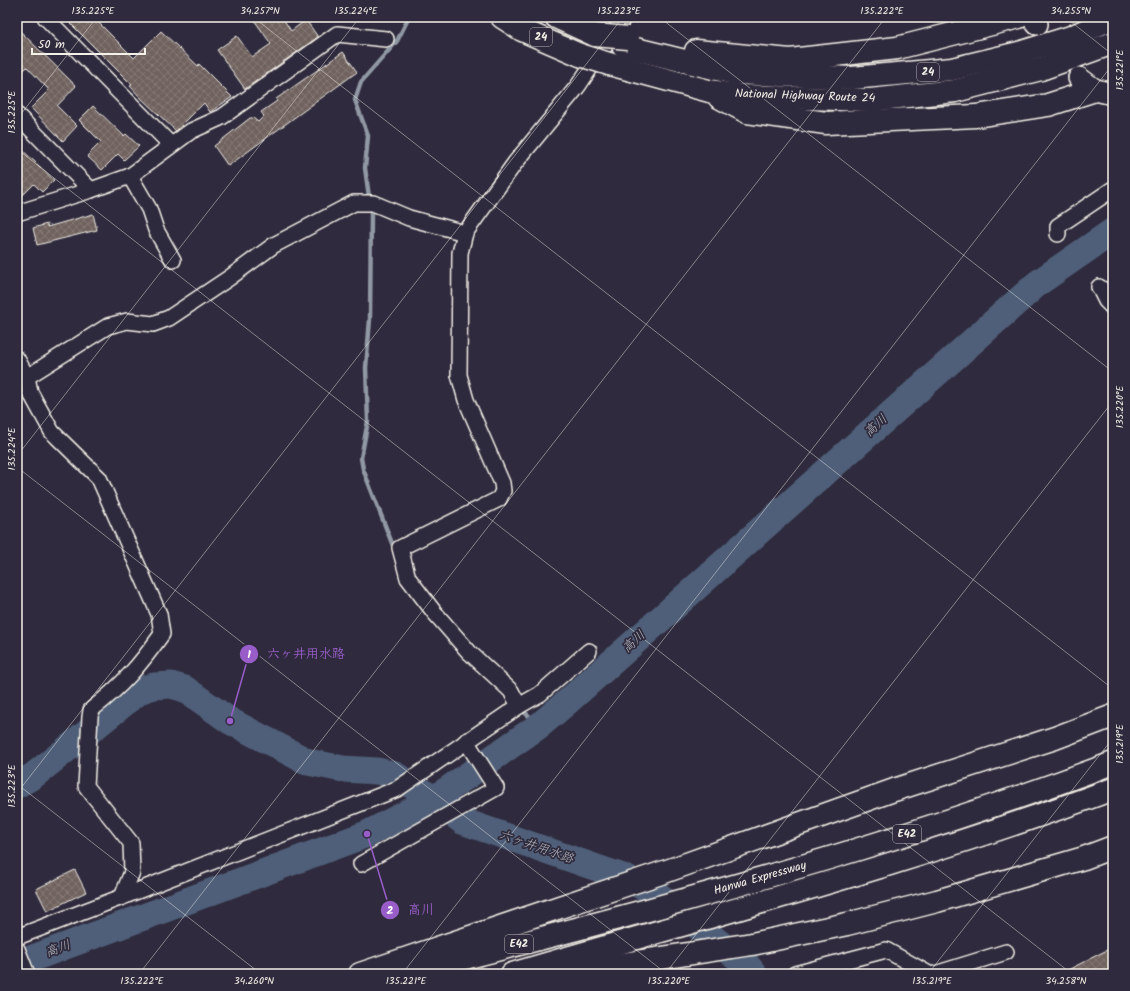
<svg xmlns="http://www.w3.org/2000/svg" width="1130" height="991" viewBox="0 0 1130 991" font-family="Kalam,'Klee One',sans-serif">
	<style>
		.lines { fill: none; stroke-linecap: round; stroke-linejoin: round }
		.stream { stroke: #9199a5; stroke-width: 4.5 }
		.river { stroke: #4f5e79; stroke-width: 27 }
		.building { fill: url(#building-cross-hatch); stroke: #f4f1e8 }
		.minor-casing { stroke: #f4f1e8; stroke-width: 18 }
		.secondary-casing { stroke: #f4f1e8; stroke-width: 24 }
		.trunk-casing { stroke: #f4f1e8; stroke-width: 25 }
		.motorway-casing { stroke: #f4f1e8; stroke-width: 25 }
		.minor { stroke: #2f2a3d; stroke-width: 15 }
		.secondary { stroke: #2f2a3d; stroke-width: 21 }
		.trunk { stroke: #2f2a3d; stroke-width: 22 }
		.motorway { stroke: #2f2a3d; stroke-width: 22 }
		.trunk-bridge-casing { stroke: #f4f1e8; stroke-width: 25; stroke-linecap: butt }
		.trunk-bridge { stroke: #2f2a3d; stroke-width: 22 }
		.ticks { fill: none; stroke: #f4f1e8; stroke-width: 1; stroke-opacity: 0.45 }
		.labels { text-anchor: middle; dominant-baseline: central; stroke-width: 3.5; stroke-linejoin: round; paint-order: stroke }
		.shield { fill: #2f2a3d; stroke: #b9b5b5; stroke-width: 1 }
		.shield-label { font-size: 11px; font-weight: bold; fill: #f4f1e8 }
		.street-label { font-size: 12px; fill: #f4f1e8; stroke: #2f2a3d }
		.water-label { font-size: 13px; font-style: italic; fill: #b2b6bc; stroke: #2f2a3d }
		.leader { fill: none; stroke: #995dc9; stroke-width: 1.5 }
		.callout-dot { fill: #995dc9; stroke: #2f2a3d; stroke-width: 1.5 }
		.mark-label { font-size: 12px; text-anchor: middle; font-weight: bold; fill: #fff }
		.callout-label { font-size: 13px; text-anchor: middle; font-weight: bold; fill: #995dc9; stroke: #2f2a3d; stroke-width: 3.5; stroke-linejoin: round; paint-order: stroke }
		.neatline { fill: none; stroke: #f4f1e8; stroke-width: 1.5 }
		.ticks-label { font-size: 10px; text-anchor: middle; fill: #f4f1e8 }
	</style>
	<defs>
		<pattern id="building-cross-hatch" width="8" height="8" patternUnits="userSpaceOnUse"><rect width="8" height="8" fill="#70625e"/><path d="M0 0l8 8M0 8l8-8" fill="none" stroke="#857975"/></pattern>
	</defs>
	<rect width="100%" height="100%" fill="#2f2a3d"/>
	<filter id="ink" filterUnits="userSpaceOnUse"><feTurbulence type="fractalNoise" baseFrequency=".025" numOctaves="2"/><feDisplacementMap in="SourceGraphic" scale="8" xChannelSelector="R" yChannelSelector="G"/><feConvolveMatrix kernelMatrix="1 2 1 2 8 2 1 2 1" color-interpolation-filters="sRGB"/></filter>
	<g filter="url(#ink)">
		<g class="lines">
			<g class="stream">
				<path d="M395,551L363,469L361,458L368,421L366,368L370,319L371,211L365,168L368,136L355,100L361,82L397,41L409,17"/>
				<path d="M524,712L540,725"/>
			</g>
			<g class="river">
				<path d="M17,785L33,776L141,690L154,686L171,685L185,689L230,721L308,762L343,769L377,771L395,775L434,799L462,821L623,877L654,892L746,964L754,974"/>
				<path d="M17,964L367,834L434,799L540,725L566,703L1038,283L1113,231"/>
			</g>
		</g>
		<g class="building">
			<path d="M64,17H93L134,58L161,31L198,66L199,64L232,97L210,112L204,103L176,131L142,99L130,86L132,85Z"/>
			<path d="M252,17H282L291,31L306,20L318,37L245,89L217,50L237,36L252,57L271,44Z"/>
			<path d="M17,28L76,86L57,106L77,126L63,141L31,108L49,90L27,67L17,77Z"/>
			<path d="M343,52L357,72L228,166L214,146L250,118H253L258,122L264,116L261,112L277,101L276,99Z"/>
			<path d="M93,106L124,136L126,134L139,146L124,160L118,154L102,170L87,156L101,142L79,120Z"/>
			<path d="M17,145L54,180L42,192L34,184L17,201Z"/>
			<path d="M93,214L97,230L37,245L33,228L47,224V227Z"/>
			<path d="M75,870L86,892L47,911L36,889Z"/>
			<path d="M1113,947V974H1060Z"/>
		</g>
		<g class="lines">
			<defs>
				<g id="minor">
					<path d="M45,17L171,145"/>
					<path d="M17,115L91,190"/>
					<path d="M130,176L149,209L156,230L173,260"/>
					<path d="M17,213L91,190L130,176L191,131L222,117L337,34L386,39"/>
					<path d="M1058,234V226L1113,189"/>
					<path d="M1113,297L1099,287L1106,301L1113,308"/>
					<path d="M17,359L27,377L30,392L52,432L99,478L159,614L162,634C140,665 122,686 91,710L90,717L86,786L131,843L132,872L122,897L17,937"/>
					<path d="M27,377L108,326L127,321L153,324L169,318L229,278L274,245L354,203H373L409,218L465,233"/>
					<path d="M519,706L540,694L589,651"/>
					<path d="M361,864L496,788L466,741"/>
					<path d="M122,897L397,789L519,706L511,691L469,652L434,612L408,578L400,548L499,499L503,491L502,483L466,400L459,375L460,253L465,233L515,163L578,86L624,17"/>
					<path d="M17,949L27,974"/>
					<path d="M795,974L886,950L929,974"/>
					<path d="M935,974L1006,952"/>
				</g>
				<g id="secondary">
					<path d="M1032,17L1037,24"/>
					<path d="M1079,78L1095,90L1113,94"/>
				</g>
				<g id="trunk">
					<path d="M502,17L522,30L580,55"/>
					<path d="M556,17L595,35"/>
					<path d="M623,46L734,73L852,78L952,69L1019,53L1071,37L1113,18"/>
					<path d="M696,51L790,60L897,48L1019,17"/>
					<path d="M609,64L709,91L743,96L870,100L955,91L1041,69L1113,43"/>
					<path d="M719,97L747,112L826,123L976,116L1048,105L1095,90"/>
				</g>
				<g id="motorway">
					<path d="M360,974L667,871L894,790L1055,738L1113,716"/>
					<path d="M401,974C641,914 881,850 1113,763"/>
					<path d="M512,974C713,915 916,862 1113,789"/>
					<path d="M558,974L752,944L847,924L937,901L1084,858L1113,847"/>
				</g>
			</defs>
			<use href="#minor" class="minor-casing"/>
			<use href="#secondary" class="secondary-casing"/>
			<use href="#trunk" class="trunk-casing"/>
			<use href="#motorway" class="motorway-casing"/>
			<use href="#minor" class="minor"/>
			<use href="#secondary" class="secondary"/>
			<use href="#trunk" class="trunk"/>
			<use href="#motorway" class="motorway"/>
			<defs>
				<g id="trunk-bridge">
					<path d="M595,35L628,38"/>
					<path d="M580,55L609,64"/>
				</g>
			</defs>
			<use href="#trunk-bridge" class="trunk-bridge-casing"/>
			<use href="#trunk-bridge" class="trunk-bridge"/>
		</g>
	</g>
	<path class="ticks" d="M253,17L1113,689M659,17L1113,372M1065,17L1113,55M17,119L97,17M17,149L1072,974M17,456L360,17M17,467L667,974M17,784L261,974M17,793L623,17M139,974L886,17M402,974L1113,64M665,974L1113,401M928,974L1113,738"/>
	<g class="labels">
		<g class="shield">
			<rect x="530" y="28" width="22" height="18" rx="3"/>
			<rect x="917" y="63" width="22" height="18" rx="3"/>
			<rect x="893" y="825" width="28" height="18" rx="3"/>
			<rect x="505" y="935" width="28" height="18" rx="3"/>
		</g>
		<g class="shield-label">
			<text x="541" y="37">24</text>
			<text x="928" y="72">24</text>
			<text x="907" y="834">E42</text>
			<text x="519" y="944">E42</text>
		</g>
		<g class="street-label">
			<text transform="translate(805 96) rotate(2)">National Highway Route 24</text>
			<text transform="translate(760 878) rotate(-16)">Hanwa Expressway</text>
		</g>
		<g class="water-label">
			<text transform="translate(876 426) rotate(-42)">高川</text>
			<text transform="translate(634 642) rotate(-42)">高川</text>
			<text transform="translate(536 847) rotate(19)">六ヶ井用水路</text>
			<text transform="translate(58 949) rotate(-20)">高川</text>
		</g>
	</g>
	<path class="leader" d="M230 721L249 654M367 834L390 910"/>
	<g class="callout-dot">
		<circle cx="230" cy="721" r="4"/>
		<circle cx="367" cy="834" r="4"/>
		<circle cx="249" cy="654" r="10"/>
		<circle cx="390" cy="910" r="10"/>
	</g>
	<g class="mark-label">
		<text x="249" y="658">1</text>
		<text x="390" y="914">2</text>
	</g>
	<g class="callout-label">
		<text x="306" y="658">六ヶ井用水路</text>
		<text x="421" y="914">高川</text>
	</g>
	<rect width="1130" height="991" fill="none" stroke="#2f2a3d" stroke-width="44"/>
	<path d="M32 48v6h113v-6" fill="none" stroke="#f4f1e8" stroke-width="2"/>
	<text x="38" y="48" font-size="12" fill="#f4f1e8" stroke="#2f2a3d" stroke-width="3" paint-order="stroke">50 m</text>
	<rect x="22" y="22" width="1086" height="947" class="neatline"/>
	<g class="ticks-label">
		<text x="93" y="14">135.225°E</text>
		<text x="260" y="14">34.257°N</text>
		<text x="356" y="14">135.224°E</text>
		<text x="619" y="14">135.223°E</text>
		<text x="882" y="14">135.222°E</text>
		<text x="1071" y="14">34.255°N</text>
		<text transform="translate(1119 70) rotate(-90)" y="4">135.221°E</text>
		<text transform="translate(11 112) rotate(-90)" y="4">135.225°E</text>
		<text transform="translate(1119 407) rotate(-90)" y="4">135.220°E</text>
		<text transform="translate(11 449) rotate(-90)" y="4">135.224°E</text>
		<text transform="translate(1119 744) rotate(-90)" y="4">135.219°E</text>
		<text transform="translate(11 786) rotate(-90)" y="4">135.223°E</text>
		<text x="142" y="984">135.222°E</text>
		<text x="254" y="984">34.260°N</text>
		<text x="406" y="984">135.221°E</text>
		<text x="669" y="984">135.220°E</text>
		<text x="932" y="984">135.219°E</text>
		<text x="1066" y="984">34.258°N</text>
	</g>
</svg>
